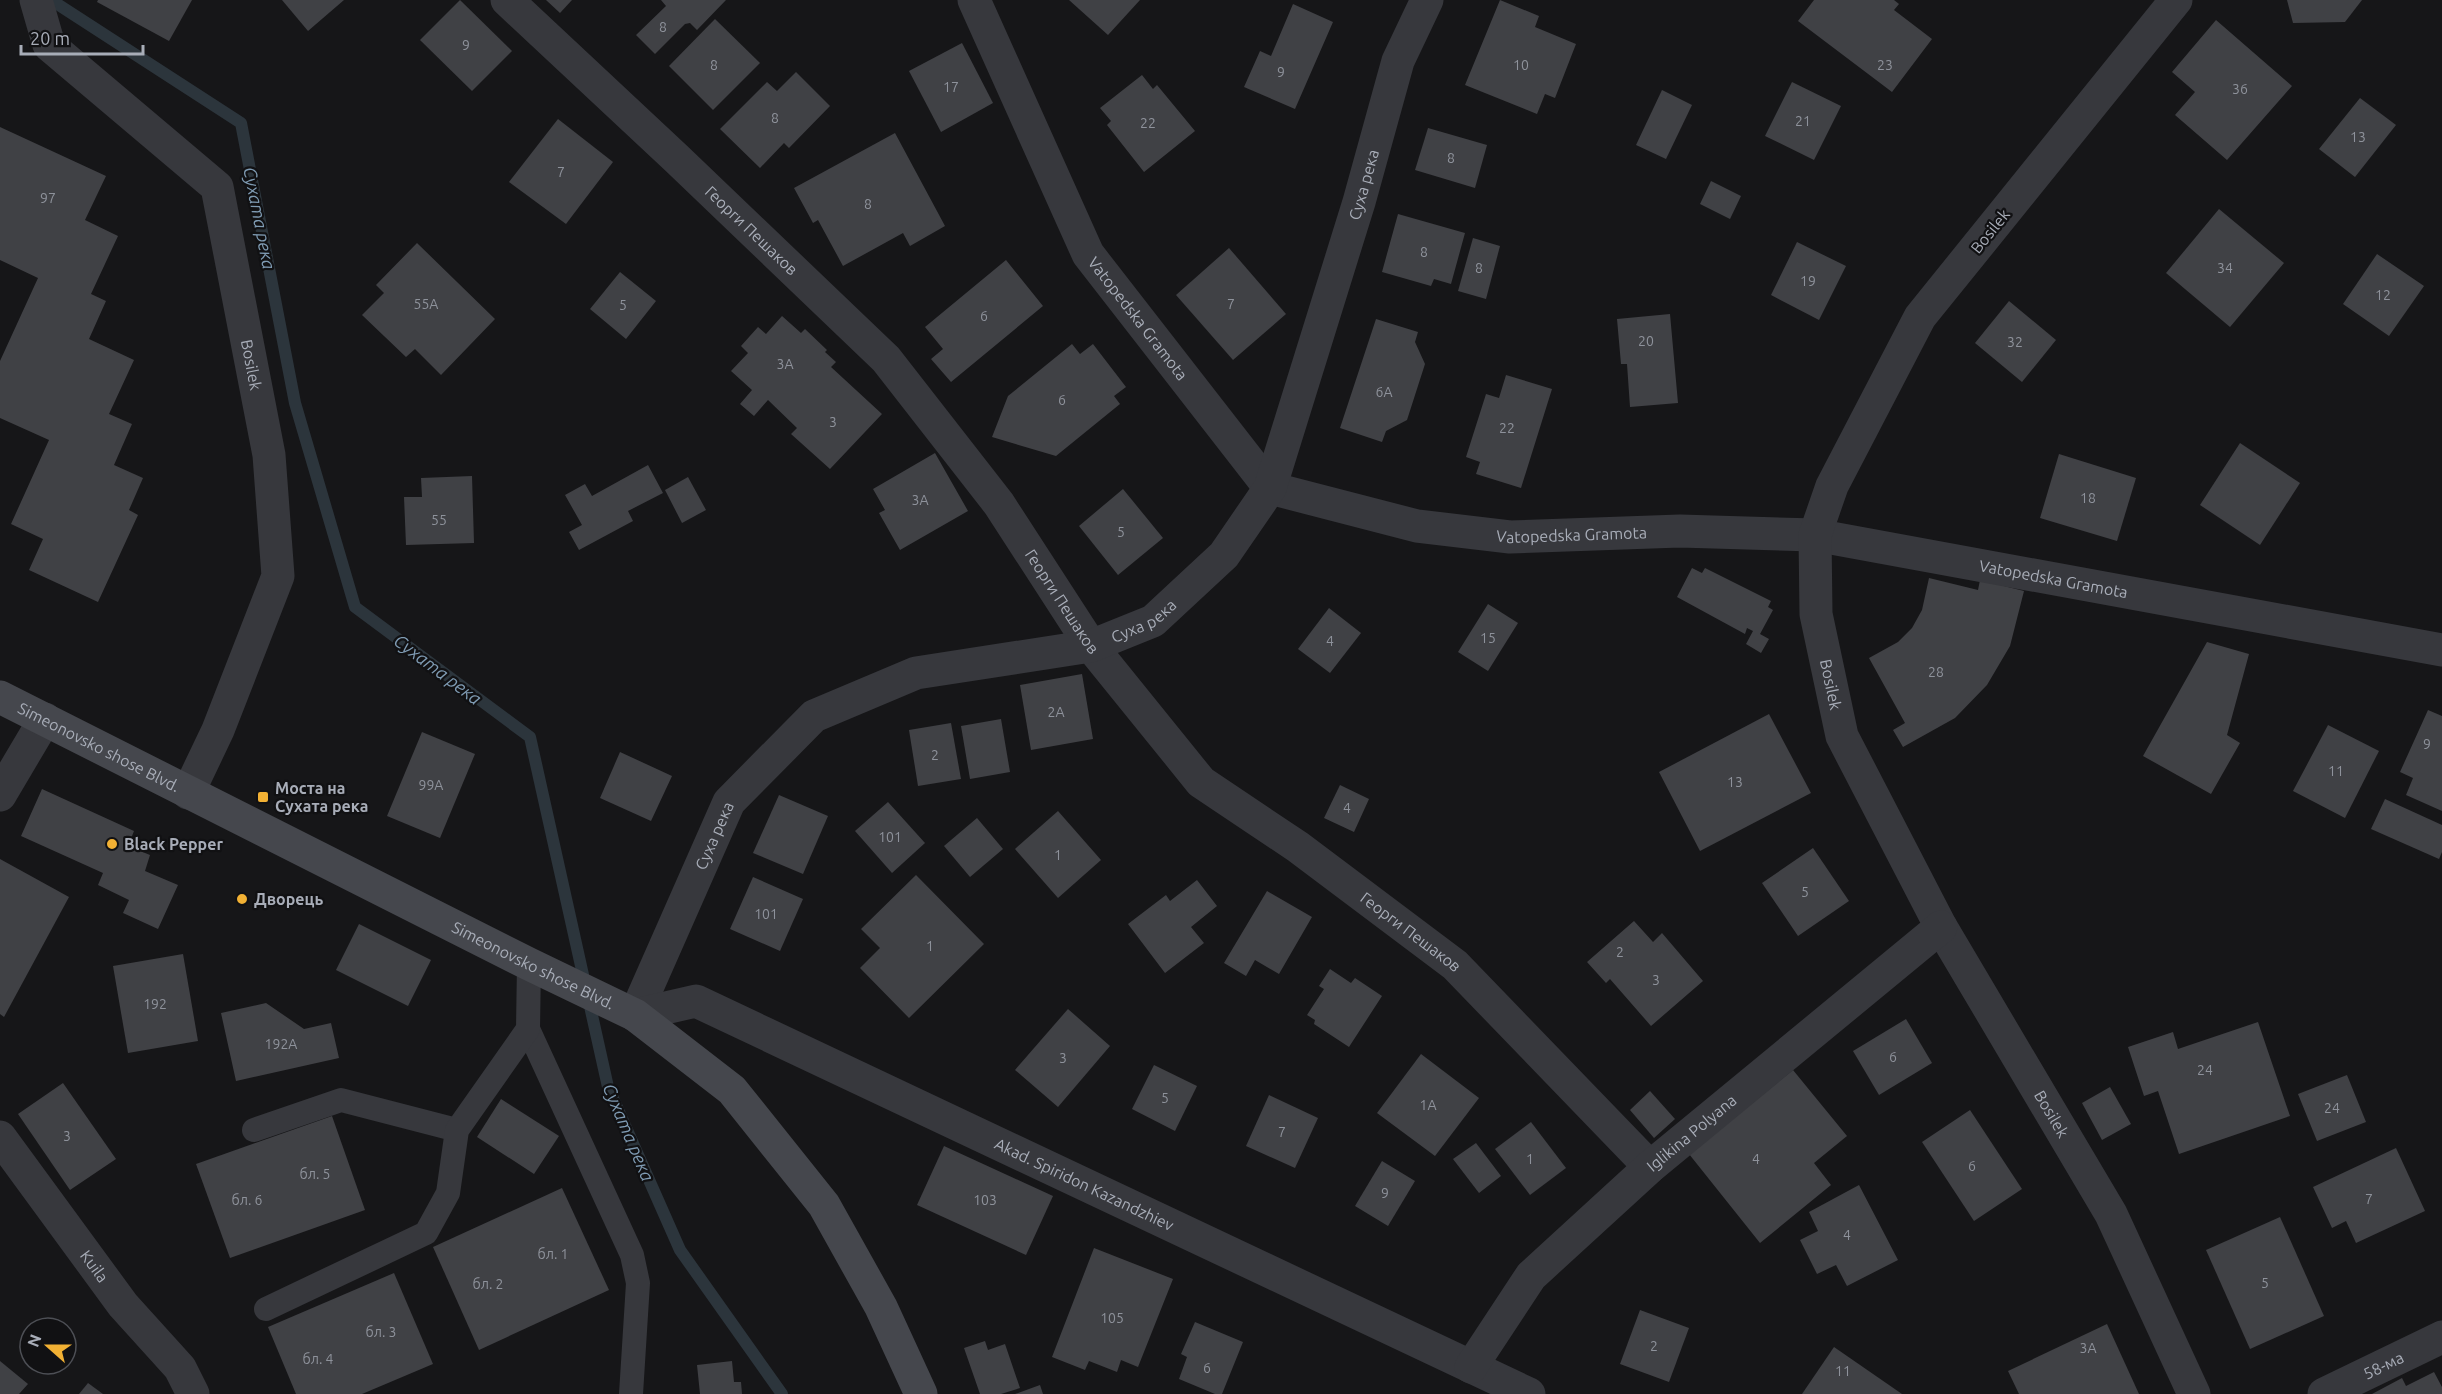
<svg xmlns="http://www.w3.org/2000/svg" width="2442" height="1394" viewBox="0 0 2442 1394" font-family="Ubuntu,sans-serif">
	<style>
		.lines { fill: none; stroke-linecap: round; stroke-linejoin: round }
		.stream { stroke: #2c353c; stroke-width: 12 }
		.building { fill: #404145 }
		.lane { stroke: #37383d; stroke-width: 24 }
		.street { stroke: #37383d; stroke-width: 33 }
		.secondary { stroke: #45474d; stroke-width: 33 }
		.poi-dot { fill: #f2b134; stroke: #111113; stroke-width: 2 }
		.labels { text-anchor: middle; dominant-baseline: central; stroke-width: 4.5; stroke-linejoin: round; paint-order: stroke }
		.number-label { font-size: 14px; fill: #8e929b }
		.street-label { font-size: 16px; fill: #a8adb8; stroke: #111113 }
		.poi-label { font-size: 16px; font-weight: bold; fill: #a8adb8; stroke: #111113; text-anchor: start }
		.water-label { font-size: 18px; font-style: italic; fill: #7f9bb3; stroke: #111113 }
	</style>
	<rect width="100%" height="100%" fill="#161618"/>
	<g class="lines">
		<path class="stream" d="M51,0L241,123L295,403L355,607L530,737L608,1087L680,1250L782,1394"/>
	</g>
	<g class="building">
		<path d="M98,0H192L169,41L97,2Z"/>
		<path d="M282,0H344L308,31Z"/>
		<path d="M460,0L512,51L472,91L420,40Z"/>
		<path d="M546,0H572L560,13Z"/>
		<path d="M661,0H726L697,30L690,23L685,24L655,54L636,35L666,6Z"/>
		<path d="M1069,0H1140L1108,35Z"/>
		<path d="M1500,0L1539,16L1535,27L1576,44L1555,98L1545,94L1537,114L1465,85Z"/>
		<path d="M1814,0H1894L1899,4L1894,10L1932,39L1892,92L1798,21Z"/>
		<path d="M2287,0H2362L2345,22L2293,23Z"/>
		<path d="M1293,4L1333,22L1295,109L1244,87L1260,51L1271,56Z"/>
		<path d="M715,19L760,63L713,110L669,66Z"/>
		<path d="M2216,20L2292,86L2227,160L2175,115L2195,92L2172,72Z"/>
		<path d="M962,43L993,103L941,132L909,71Z"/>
		<path d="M796,72L830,106L789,148L784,143L760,168L720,129L767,82L777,91Z"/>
		<path d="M1142,75L1153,89L1157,85L1195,131L1144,172L1107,125L1111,121L1100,108Z"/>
		<path d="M1792,82L1841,106L1814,160L1765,136Z"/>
		<path d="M1662,90L1692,105L1666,159L1636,145Z"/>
		<path d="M2360,98L2396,125L2355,177L2319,149Z"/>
		<path d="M558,119L613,162L566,224L509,182Z"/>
		<path d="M0,127L106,176L85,220L118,236L91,294L106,301L89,339L134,360L109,414L132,424L114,465L143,478L129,510L138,515L98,602L29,570L43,539L11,524L49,440L0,418V361L38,278L0,260Z"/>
		<path d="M1428,128L1487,145L1475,188L1415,170Z"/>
		<path d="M895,133L945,226L910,246L903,233L843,266L818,220L813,223L794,188Z"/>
		<path d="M1711,181L1741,196L1730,219L1700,204Z"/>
		<path d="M2219,209L2284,263L2230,327L2166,273Z"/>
		<path d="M1398,214L1465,233L1451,284L1434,279L1431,286L1382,272Z"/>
		<path d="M1473,238L1500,246L1486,299L1458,291Z"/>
		<path d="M1797,242L1846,266L1819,320L1771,295Z"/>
		<path d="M417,243L495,319L441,375L415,349L406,357L362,315L384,293L376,285Z"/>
		<path d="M1229,248L1286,314L1233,360L1176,295Z"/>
		<path d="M2377,254L2424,286L2389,336L2343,304Z"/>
		<path d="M1006,260L1043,306L951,382L931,359L943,349L925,327Z"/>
		<path d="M620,272L656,301L626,339L590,309Z"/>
		<path d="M2009,301L2056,340L2022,382L1975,343Z"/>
		<path d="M1670,314L1678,403L1630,407L1627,364H1621L1617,319Z"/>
		<path d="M782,316L801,333L805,329L827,350L825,352L836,362L831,367L882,414L830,469L791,434L797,428L768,400L754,416L740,404L752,390L731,371L748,353L741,346L758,327L766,334Z"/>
		<path d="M1376,319L1418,332L1415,342L1425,364L1407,420L1386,431L1382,442L1340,428Z"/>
		<path d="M1072,344L1080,354L1093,344L1126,387L1114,396L1120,404L1056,456L992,437L1008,396Z"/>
		<path d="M1506,375L1552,389L1521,488L1476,474L1480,462L1466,457L1486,394L1499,398Z"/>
		<path d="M2240,443L2300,483L2260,545L2200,505Z"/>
		<path d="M935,453L968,511L900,550L879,513L885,510L873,489Z"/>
		<path d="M2059,454L2136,478L2117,541L2040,518Z"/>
		<path d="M648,465L663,493L628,511L633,521L579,550L569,532L582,525L565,495L585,484L592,496Z"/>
		<path d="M472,476L474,543L406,545L404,497H422L421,478Z"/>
		<path d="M688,477L706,510L682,523L665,490Z"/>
		<path d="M1123,489L1163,538L1118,575L1079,526Z"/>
		<path d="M1692,568L1702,573L1705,568L1771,601L1768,607L1773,610L1760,634L1769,639L1761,653L1746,644L1753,631L1747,628L1745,634L1677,597Z"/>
		<path d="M1929,578L1978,590L1980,580L2024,591L2010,646L1987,685L1955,718L1903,747L1893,730L1905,723L1869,658L1898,642L1912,628L1922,610Z"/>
		<path d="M1488,604L1518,623L1488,671L1458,652Z"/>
		<path d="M1329,608L1361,633L1330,673L1298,649Z"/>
		<path d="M2207,642L2249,654L2227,735L2240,743L2211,794L2143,756Z"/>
		<path d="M1082,674L1093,739L1031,750L1020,685Z"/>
		<path d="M2428,710L2442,716V811L2406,795L2413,778L2400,772Z"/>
		<path d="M1769,714L1811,793L1700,851L1659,772Z"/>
		<path d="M1001,719L1010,772L970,779L961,726Z"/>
		<path d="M951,723L961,779L918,786L909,730Z"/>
		<path d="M2328,725L2379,751L2345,818L2293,791Z"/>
		<path d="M422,732L475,754L440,838L387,816Z"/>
		<path d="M620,752L672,776L651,821L600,798Z"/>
		<path d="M1340,785L1369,799L1354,832L1324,818Z"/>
		<path d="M42,789L134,831L128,846L150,855L145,871L178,885L158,929L123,913L129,900L98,885L103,873L21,836Z"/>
		<path d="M779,795L828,816L803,874L753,853Z"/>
		<path d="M2385,799L2442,825V852L2439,859L2371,829Z"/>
		<path d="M888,802L925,843L892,873L855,831Z"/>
		<path d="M1058,811L1101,860L1058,898L1015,849Z"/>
		<path d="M977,818L1003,849L970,877L944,846Z"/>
		<path d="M1813,848L1849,901L1798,936L1762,883Z"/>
		<path d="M0,859L69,897L4,1017L0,1014Z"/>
		<path d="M916,875L984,944L909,1018L860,968L880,948L861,929Z"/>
		<path d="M753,877L803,899L780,951L730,929Z"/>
		<path d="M1197,880L1217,906L1191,927L1204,943L1165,973L1128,924L1166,895L1170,901Z"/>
		<path d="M1267,891L1312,917L1279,974L1255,960L1246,976L1224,963Z"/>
		<path d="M1634,921L1653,942L1662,933L1703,981L1651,1026L1610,979L1606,983L1587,962Z"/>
		<path d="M359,924L431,960L408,1006L336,970Z"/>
		<path d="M183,954L198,1041L128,1053L113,966Z"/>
		<path d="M1330,969L1351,983L1355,978L1382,996L1349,1047L1314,1024L1315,1020L1307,1015L1324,989L1319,986Z"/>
		<path d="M266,1003L304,1029L331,1023L339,1058L236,1081L221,1013Z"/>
		<path d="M1068,1009L1110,1046L1058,1107L1015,1070Z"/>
		<path d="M1906,1019L1932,1063L1879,1095L1853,1051Z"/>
		<path d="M2258,1022L2290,1116L2179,1154L2158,1091L2144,1096L2128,1047L2173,1032L2178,1049Z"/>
		<path d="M1421,1054L1479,1098L1435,1156L1377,1113Z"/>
		<path d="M1154,1065L1197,1086L1175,1131L1132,1109Z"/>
		<path d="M1793,1070L1847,1136L1814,1163L1831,1185L1760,1243L1689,1154Z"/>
		<path d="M2347,1075L2366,1122L2317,1141L2298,1094Z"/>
		<path d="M63,1083L116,1159L70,1190L18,1114Z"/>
		<path d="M2110,1087L2131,1124L2102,1140L2082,1103Z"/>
		<path d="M1650,1091L1675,1119L1654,1138L1630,1110Z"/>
		<path d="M1269,1095L1318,1118L1295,1168L1246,1146Z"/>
		<path d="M501,1099L559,1136L534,1174L477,1137Z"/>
		<path d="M1970,1110L2022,1189L1974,1221L1922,1142Z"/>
		<path d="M332,1116L365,1210L230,1258L196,1164Z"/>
		<path d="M1531,1122L1566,1168L1530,1195L1495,1149Z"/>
		<path d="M1476,1143L1501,1176L1479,1193L1453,1159Z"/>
		<path d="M944,1146L1053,1196L1026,1255L917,1205Z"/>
		<path d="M2396,1148L2425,1211L2356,1243L2346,1221L2332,1228L2313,1187Z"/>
		<path d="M1382,1161L1415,1181L1388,1226L1355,1206Z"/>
		<path d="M1859,1185L1898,1260L1847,1286L1836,1265L1817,1274L1800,1240L1818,1231L1809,1212Z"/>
		<path d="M562,1188L609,1290L479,1350L433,1247Z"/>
		<path d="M2280,1217L2324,1316L2250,1349L2206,1250Z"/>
		<path d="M1094,1248L1173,1279L1138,1367L1121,1360L1117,1372L1089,1361L1085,1370L1052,1357Z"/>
		<path d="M394,1273L433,1364L362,1394H296L268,1327Z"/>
		<path d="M1640,1310L1689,1328L1669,1382L1620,1364Z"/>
		<path d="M1195,1322L1243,1342L1222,1394H1215L1179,1379L1187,1357L1181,1354Z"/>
		<path d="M2107,1324L2139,1394H2019L2008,1371Z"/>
		<path d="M985,1341L988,1350L1005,1344L1020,1388L1001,1394H980L964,1348Z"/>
		<path d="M1834,1347L1902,1394H1802Z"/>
		<path d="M0,1361L28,1384L19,1394H0Z"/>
		<path d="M732,1361L734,1382H741L742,1394H700L697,1365Z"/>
		<path d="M2434,1372L2442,1387V1394H2372L2402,1378L2406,1386Z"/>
		<path d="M88,1383L103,1394H79Z"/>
		<path d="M1040,1385L1043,1394H1015Z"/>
	</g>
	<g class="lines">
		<g class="lane">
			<path d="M528,1029L632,1255L638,1283L631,1394"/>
			<path d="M254,1130L341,1100L457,1130"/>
			<path d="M266,1309L426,1233L448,1193L457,1130L528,1029L529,964"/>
		</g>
		<g class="street">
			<path id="s1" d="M36,0L49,45L217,187L269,455L278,576L218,730L188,793"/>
			<path id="s2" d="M507,0L676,158L886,359L999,504L1091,646L1201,782L1298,847L1455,965L1650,1167"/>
			<path id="s3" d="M974,0L1088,254L1270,488L1417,526L1510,537L1680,531L1815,535L2442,650"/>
			<path id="s4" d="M2176,0L1920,317L1832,486L1815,535L1816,614L1842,736L1941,927L2111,1214L2194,1394"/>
			<path d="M0,795L45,719"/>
			<path id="s5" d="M635,1015L729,802L814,716L916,673L1091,646L1153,621L1224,555L1270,488L1359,202L1398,61L1427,0"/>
			<path id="s6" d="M635,1015L696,1001L1529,1394"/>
			<path id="s7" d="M0,1137L123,1305L180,1368L193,1394"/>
			<path id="s8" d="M1471,1367L1531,1276L1650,1167L1941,927"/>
			<path id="s9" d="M2324,1394L2442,1337"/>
		</g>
		<path class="secondary" id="s10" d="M0,697L529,964L635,1015L732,1090L824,1205L881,1307L921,1394"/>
	</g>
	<g class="poi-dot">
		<rect x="257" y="791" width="12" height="12" rx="3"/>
		<circle cx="112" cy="844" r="6"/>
		<circle cx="242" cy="899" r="6"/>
	</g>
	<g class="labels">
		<g class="number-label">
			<text x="663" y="27">8</text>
			<text x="466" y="45">9</text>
			<text x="714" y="65">8</text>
			<text x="1521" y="65">10</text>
			<text x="1885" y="65">23</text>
			<text x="1281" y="72">9</text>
			<text x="951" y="87">17</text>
			<text x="2240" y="89">36</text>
			<text x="775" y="118">8</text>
			<text x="1803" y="121">21</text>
			<text x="1148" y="123">22</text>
			<text x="2358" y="137">13</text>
			<text x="1451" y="158">8</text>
			<text x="561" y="172">7</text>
			<text x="48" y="198">97</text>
			<text x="868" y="204">8</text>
			<text x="1424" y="252">8</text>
			<text x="1479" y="268">8</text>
			<text x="2225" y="268">34</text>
			<text x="1808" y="281">19</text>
			<text x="2383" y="295">12</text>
			<text x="426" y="304">55А</text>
			<text x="1231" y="304">7</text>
			<text x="623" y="305">5</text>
			<text x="984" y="316">6</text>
			<text x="1646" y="341">20</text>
			<text x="2015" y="342">32</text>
			<text x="785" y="364">3A</text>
			<text x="1384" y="392">6A</text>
			<text x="1062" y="400">6</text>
			<text x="833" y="422">3</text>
			<text x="1507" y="428">22</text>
			<text x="2088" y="498">18</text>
			<text x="920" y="500">3А</text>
			<text x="439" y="520">55</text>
			<text x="1121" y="532">5</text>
			<text x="1488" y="638">15</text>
			<text x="1330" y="641">4</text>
			<text x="1936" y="672">28</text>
			<text x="1056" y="712">2А</text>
			<text x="2427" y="744">9</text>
			<text x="935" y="755">2</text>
			<text x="2336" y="771">11</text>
			<text x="1735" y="782">13</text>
			<text x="431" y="785">99А</text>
			<text x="1347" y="808">4</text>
			<text x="890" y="837">101</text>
			<text x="1058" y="855">1</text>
			<text x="1805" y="892">5</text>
			<text x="766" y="914">101</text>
			<text x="930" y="946">1</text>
			<text x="1620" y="952">2</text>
			<text x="1656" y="980">3</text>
			<text x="155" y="1004">192</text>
			<text x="281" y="1044">192А</text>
			<text x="1893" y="1057">6</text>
			<text x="1063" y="1058">3</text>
			<text x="2205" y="1070">24</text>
			<text x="1165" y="1098">5</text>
			<text x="1428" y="1105">1А</text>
			<text x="2332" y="1108">24</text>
			<text x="1282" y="1132">7</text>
			<text x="67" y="1136">3</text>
			<text x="1530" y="1159">1</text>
			<text x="1756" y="1159">4</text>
			<text x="1972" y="1166">6</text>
			<text x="315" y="1174">бл. 5</text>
			<text x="1385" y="1193">9</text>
			<text x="2369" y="1199">7</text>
			<text x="247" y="1200">бл. 6</text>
			<text x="985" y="1200">103</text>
			<text x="1847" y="1235">4</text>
			<text x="553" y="1254">бл. 1</text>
			<text x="2265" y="1283">5</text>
			<text x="488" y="1284">бл. 2</text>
			<text x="1112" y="1318">105</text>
			<text x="381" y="1332">бл. 3</text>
			<text x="1654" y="1346">2</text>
			<text x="2088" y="1348">3А</text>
			<text x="318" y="1359">бл. 4</text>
			<text x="1207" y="1368">6</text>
			<text x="1843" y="1371">11</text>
		</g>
		<g class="street-label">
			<text stroke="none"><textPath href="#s5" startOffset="1204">Суха река</textPath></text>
			<text stroke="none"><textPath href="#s2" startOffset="336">Георги Пешаков</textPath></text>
			<text transform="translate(1990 231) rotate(-51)">Bosilek</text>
			<text stroke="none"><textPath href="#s3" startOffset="360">Vatopedska Gramota</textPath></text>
			<text stroke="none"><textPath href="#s1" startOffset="448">Bosilek</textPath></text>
			<text stroke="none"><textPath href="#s3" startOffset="882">Vatopedska Gramota</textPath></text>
			<text stroke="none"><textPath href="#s3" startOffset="1368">Vatopedska Gramota</textPath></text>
			<text stroke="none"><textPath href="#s2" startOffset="822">Георги Пешаков</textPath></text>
			<text stroke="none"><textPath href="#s5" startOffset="700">Суха река</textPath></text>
			<text stroke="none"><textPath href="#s4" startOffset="801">Bosilek</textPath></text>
			<text stroke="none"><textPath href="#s10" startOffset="111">Simeonovsko shose Blvd.</textPath></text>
			<text stroke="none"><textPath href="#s5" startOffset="196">Суха река</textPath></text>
			<text stroke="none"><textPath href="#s2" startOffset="1308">Георги Пешаков</textPath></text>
			<text stroke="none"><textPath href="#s10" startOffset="597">Simeonovsko shose Blvd.</textPath></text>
			<text stroke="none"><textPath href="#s4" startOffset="1286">Bosilek</textPath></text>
			<text stroke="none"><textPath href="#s8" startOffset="324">Iglikina Polyana</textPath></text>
			<text stroke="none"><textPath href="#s6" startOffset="492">Akad. Spiridon Kazandzhiev</textPath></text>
			<text stroke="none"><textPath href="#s7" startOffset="160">Kuila</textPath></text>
			<text stroke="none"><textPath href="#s9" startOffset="66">58-ма</textPath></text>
		</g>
		<g class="poi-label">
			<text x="275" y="788">Моста на<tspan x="275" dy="18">Сухата река</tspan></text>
			<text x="124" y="844">Black Pepper</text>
			<text x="254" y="899">Дворець</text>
		</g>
		<g class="water-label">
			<text transform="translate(260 218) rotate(79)">Сухата река</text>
			<text transform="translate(438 669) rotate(37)">Сухата река</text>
			<text transform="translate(629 1132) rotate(67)">Сухата река</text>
		</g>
	</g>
	<g transform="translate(48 1346) rotate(291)"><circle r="28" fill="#111113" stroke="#4d4f55" stroke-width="1.5"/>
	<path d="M0-4.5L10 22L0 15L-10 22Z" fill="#f2b134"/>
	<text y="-9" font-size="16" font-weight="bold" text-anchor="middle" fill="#a8adb8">N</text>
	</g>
	<path d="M21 45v9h122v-9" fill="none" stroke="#a8adb8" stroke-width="3"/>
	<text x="30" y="45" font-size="18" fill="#a8adb8" stroke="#111113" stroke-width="4.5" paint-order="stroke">20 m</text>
</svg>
